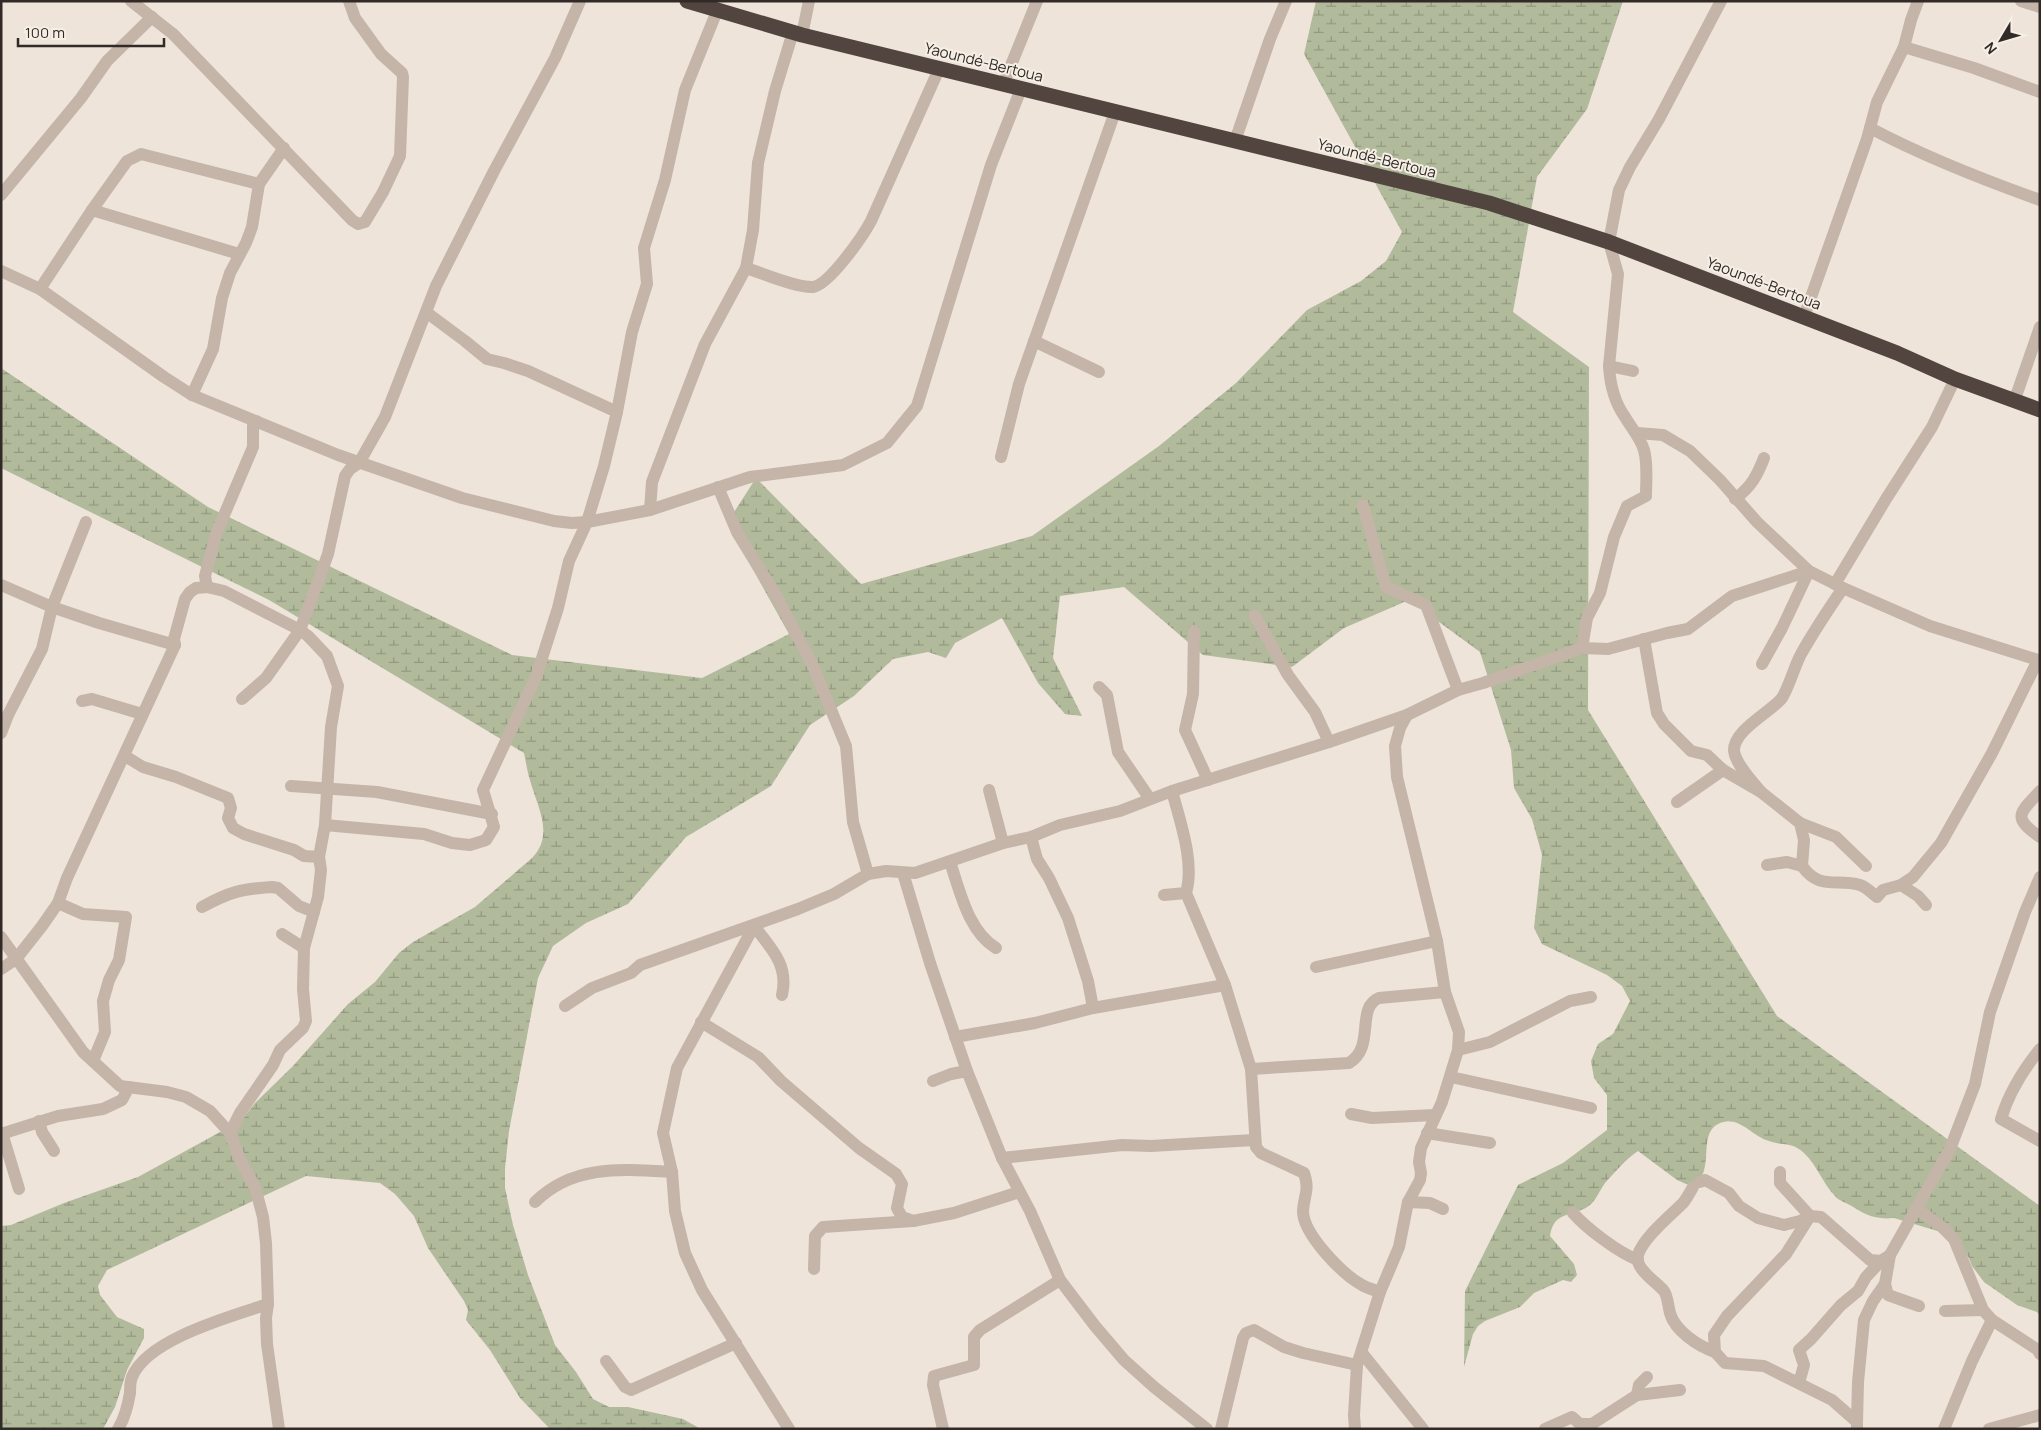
<svg xmlns="http://www.w3.org/2000/svg" width="2041" height="1430" viewBox="0 0 2041 1430" font-family="Manrope,sans-serif">
	<style>
		.wetland { fill: url(#wetland-marsh) }
		.lines { fill: none; stroke-linecap: round; stroke-linejoin: round }
		.minor { stroke: #c5b4a8; stroke-width: 12 }
		.highway { stroke: #52453f; stroke-width: 15 }
		.labels { text-anchor: middle; dominant-baseline: central; stroke-width: 4; stroke-linejoin: round; paint-order: stroke }
		.street-label { font-size: 15px; fill: #322a27; stroke: #f6efe6 }
	</style>
	<defs>
		<pattern id="wetland-marsh" width="20" height="14" patternUnits="userSpaceOnUse" patternTransform="scale(1.25)"><rect width="20" height="14" fill="#b1bb9c"/><path d="M1 5h8M5 5V1M11 12h8M15 12V8" fill="none" stroke="#91987f"/></pattern>
	</defs>
	<rect width="100%" height="100%" fill="#eee4da"/>
	<path class="wetland" d="M1316,1H1623L1587,109L1537,177L1513,312L1589,367L1588,710L1777,1016L2040,1206V1316L2037,1312L2017,1305L1984,1282L1972,1266L1969,1258L1951,1235L1894,1218C1873,1220 1865,1214 1848,1204C1844,1202 1838,1200 1835,1196C1823,1184 1817,1165 1804,1153C1792,1141 1780,1146 1766,1140C1750,1134 1737,1114 1718,1124C1697,1135 1716,1171 1693,1187L1677,1180L1638,1151C1626,1159 1615,1172 1605,1183C1600,1190 1596,1200 1590,1205C1574,1218 1554,1209 1550,1236L1574,1264L1577,1275L1571,1282L1563,1280L1534,1293L1520,1307L1485,1321L1478,1326L1473,1334L1464,1367L1465,1291L1518,1185L1563,1163L1607,1130V1095L1594,1078L1591,1061L1598,1044L1613,1034L1630,1001L1622,986L1607,975L1542,944L1534,928L1542,855L1532,819L1514,788L1511,750L1480,652L1409,600L1344,628L1292,667L1203,655L1124,587L1060,596L1053,658L1082,716L1065,714L1038,683L1002,618L955,643L946,658L928,652L893,659L854,696L810,725L771,786L686,837L628,904L586,923L553,946L538,978L509,1131L505,1168V1188L513,1225L528,1275L555,1345L576,1372L593,1399L609,1407H628L683,1419L701,1429H550L520,1398L490,1350L466,1320L468,1310L464,1301L428,1248L414,1216L395,1194L380,1183L306,1176L107,1270L98,1286L100,1295L117,1317L144,1329V1338L127,1370L115,1407L103,1429H1V1226L11,1225L64,1203L138,1177L242,1120L255,1103L293,1066L348,1004L375,982L399,953L413,942L475,907L532,858C555,834 537,807 530,780C527,771 526,762 524,753L269,600L1,468V368L208,507L512,655L702,678L789,634L727,523L756,478L861,584L1032,536L1159,446L1236,383L1307,310L1361,281L1386,261L1402,232L1304,54Z"/>
	<g class="lines">
		<g class="minor">
			<path d="M131,1L173,34L352,220L358,224L365,222L383,192L400,156L403,77L402,73L381,54L355,18L349,1"/>
			<path d="M2021,1L2040,7"/>
			<path d="M802,35L809,1"/>
			<path d="M1904,47L1974,68L2040,92"/>
			<path d="M1003,85L1037,1"/>
			<path d="M1870,128C1925,157 1981,179 2040,200"/>
			<path d="M1235,141L1270,39L1286,1"/>
			<path d="M1,195L81,98L107,61L152,17"/>
			<path d="M92,210L127,161L141,154L259,184"/>
			<path d="M746,268C762,273 796,288 813,287C829,285 863,236 871,221L939,69"/>
			<path d="M1,271L40,289L164,377L192,395L338,455L462,498L554,521L572,523L587,522L650,510L750,477L843,465L887,443L917,406L991,165L1021,89"/>
			<path d="M40,289L92,210L239,254"/>
			<path d="M426,312L465,341L487,359L504,363L528,371L617,412"/>
			<path d="M1804,317L1867,139L1877,102L1904,47L1911,20L1918,1"/>
			<path d="M1034,341L1099,372"/>
			<path d="M1609,366L1633,371"/>
			<path d="M192,395L213,349L222,298L230,273L246,243L252,227L259,184L284,148"/>
			<path d="M2015,399L2040,327"/>
			<path d="M1637,433L1663,435L1690,451L1720,480L1757,522L1809,571L1843,588"/>
			<path d="M1001,457L1019,384L1115,112"/>
			<path d="M718,487L737,532L778,599L813,666L846,746L853,822L868,874"/>
			<path d="M1735,499C1751,487 1757,476 1764,458"/>
			<path d="M1363,505L1386,587L1426,605L1458,690"/>
			<path d="M650,510L652,482L705,344L746,268L753,230L758,163L775,91L793,32"/>
			<path d="M1835,584L1886,499L1932,427L1955,379"/>
			<path d="M1,585L52,607L99,623L175,645"/>
			<path d="M207,587L205,576L216,534L253,447V426L256,421"/>
			<path d="M1255,616L1288,675L1315,712L1329,742"/>
			<path d="M1194,631L1193,694L1185,730L1208,780"/>
			<path d="M1644,639L1657,713L1664,724L1691,751L1707,755L1723,770L1761,792L1800,823L1836,837L1866,866"/>
			<path d="M1582,648L1587,618L1600,593L1614,537L1627,506L1646,496C1646,482 1648,464 1644,450C1640,437 1632,429 1625,417C1615,403 1610,384 1609,366L1618,274L1609,242L1619,190L1630,167L1659,119L1721,1"/>
			<path d="M1762,664L1782,628L1809,571"/>
			<path d="M1099,687L1107,695L1118,752L1150,799"/>
			<path d="M242,699L266,678L300,630L328,554L345,476L350,469L359,463L385,417L436,286L494,171L555,58L580,1"/>
			<path d="M82,701L92,699L142,714"/>
			<path d="M1,733L8,715L42,649L52,607L86,522"/>
			<path d="M125,756L143,767L176,777L228,798L231,808L228,818L233,828L244,834L294,850L304,856L319,857"/>
			<path d="M291,786L377,792L492,814"/>
			<path d="M989,790L1003,843"/>
			<path d="M1172,791C1180,821 1195,863 1186,893L1225,985L1251,1069L1256,1147L1261,1153L1304,1173C1310,1191 1304,1194 1303,1211C1303,1234 1342,1274 1362,1285C1367,1288 1374,1290 1380,1292"/>
			<path d="M2040,791C2020,813 2011,817 2040,837"/>
			<path d="M1761,792C1753,782 1736,765 1734,751C1733,730 1771,712 1782,698C1789,687 1794,668 1800,656C1813,632 1828,610 1843,588L1930,626L2038,660L1992,753L1941,843L1913,877L1901,885L1883,890L1877,897C1872,893 1866,887 1860,885C1836,878 1820,891 1802,866"/>
			<path d="M1677,802L1723,770"/>
			<path d="M325,825L424,834L452,843L470,845L486,840L494,827L483,790L536,677L558,608L569,561L587,522L604,466L617,412L632,332L647,284L644,248L665,180L685,90L717,11"/>
			<path d="M1031,837L1037,859L1049,878L1068,918L1088,981L1093,1008"/>
			<path d="M950,862C960,891 968,931 996,948"/>
			<path d="M1767,865L1787,862L1802,866L1804,840L1800,823"/>
			<path d="M903,873L930,963L967,1071L1002,1158L1030,1211L1060,1280L1095,1326L1124,1360L1154,1387L1207,1429"/>
			<path d="M1901,885L1918,896L1926,905"/>
			<path d="M1164,895L1186,893"/>
			<path d="M58,903L83,914L126,917L119,960L109,980L103,1001L105,1032L93,1061"/>
			<path d="M202,907C229,892 241,889 272,887L278,888L299,906L314,912"/>
			<path d="M754,926L677,1068L663,1133L672,1172L675,1211L685,1253L702,1290L789,1429"/>
			<path d="M754,926C771,948 789,965 782,995"/>
			<path d="M282,934L304,948"/>
			<path d="M1,937L83,1052L120,1086L167,1092L186,1097L210,1111L230,1133L241,1162L255,1187L263,1217L266,1243L268,1304L266,1318L267,1344L279,1429"/>
			<path d="M1316,967L1437,941"/>
			<path d="M1,969L16,959L42,926L58,903L67,878L175,645L174,639L185,599L190,592L196,588L207,587L224,591L300,630L308,636L327,656L338,686L331,727L325,825L319,857L321,870L318,897L304,948L303,989L306,1021L303,1028L280,1050L273,1065L240,1113L230,1133"/>
			<path d="M565,1006L592,988L631,973L640,965L798,909L834,894L868,874L886,871L915,873L1003,843L1031,837L1060,825L1120,811L1172,791L1329,742L1407,715L1458,690L1483,683L1582,648L1608,649L1667,633L1688,629L1732,596L1809,571"/>
			<path d="M701,1022L758,1057L781,1081L859,1148L896,1174L902,1184L897,1208L902,1217L913,1221"/>
			<path d="M955,1037L1035,1023L1093,1008L1225,985"/>
			<path d="M2040,1049C2023,1070 2009,1092 2001,1119L2040,1141"/>
			<path d="M1458,1050L1490,1042L1570,1001L1591,997"/>
			<path d="M1251,1069L1349,1063C1376,1047 1355,1008 1379,998L1445,992"/>
			<path d="M1451,1077L1591,1108"/>
			<path d="M933,1081L951,1074L967,1071"/>
			<path d="M1351,1114L1372,1118L1435,1115"/>
			<path d="M39,1121L42,1132L54,1151"/>
			<path d="M2,1133L19,1189"/>
			<path d="M1427,1133L1490,1143"/>
			<path d="M1,1134L58,1116L103,1109L122,1100L129,1087"/>
			<path d="M1002,1158L1122,1145L1151,1146L1254,1140"/>
			<path d="M1700,1182L1705,1180L1729,1193L1739,1206L1758,1218L1784,1225L1800,1221L1810,1216L1780,1183V1172"/>
			<path d="M1693,1187C1690,1192 1687,1198 1683,1203C1670,1216 1643,1238 1638,1255C1634,1269 1658,1283 1664,1291C1668,1297 1668,1306 1670,1313C1675,1331 1698,1346 1715,1352"/>
			<path d="M535,1202C573,1164 623,1169 672,1172"/>
			<path d="M1408,1202L1430,1203L1443,1209"/>
			<path d="M1917,1209L1942,1227L1954,1239L1983,1310L1992,1320L2038,1350L2040,1354"/>
			<path d="M1573,1213C1586,1228 1619,1253 1638,1260"/>
			<path d="M814,1269L815,1236L823,1227L913,1221L954,1213L1019,1192"/>
			<path d="M1919,1306L1888,1295L1885,1284L1890,1255L1950,1149L1975,1084L1990,1012L2025,912L2040,877"/>
			<path d="M1945,1311L1983,1310"/>
			<path d="M1362,1353L1423,1429"/>
			<path d="M606,1361L625,1387L631,1390L736,1343"/>
			<path d="M1799,1383L1804,1365L1799,1350L1811,1339L1841,1305L1858,1291L1866,1277L1881,1261"/>
			<path d="M1637,1395L1639,1385L1647,1377"/>
			<path d="M1857,1422L1858,1382L1864,1320L1873,1301L1885,1284"/>
			<path d="M118,1429C125,1418 128,1405 130,1393C130,1388 130,1382 132,1377C147,1339 232,1316 268,1304"/>
			<path d="M943,1429L933,1385L934,1376L974,1365V1337L980,1330L1060,1280"/>
			<path d="M1221,1429L1243,1338L1246,1333L1254,1330L1284,1347L1303,1353L1357,1365"/>
			<path d="M1355,1429L1354,1415L1357,1365L1380,1292L1399,1247L1408,1202L1420,1180L1421,1173L1419,1162L1421,1148L1442,1102L1458,1050L1459,1032L1445,992L1437,941L1397,777L1395,746L1400,728L1407,715"/>
			<path d="M1545,1429L1572,1417L1580,1424H1592L1637,1395L1680,1390"/>
			<path d="M1857,1429V1422L1832,1400L1764,1366L1725,1363L1715,1352L1714,1335L1727,1316L1786,1254L1810,1216L1821,1217L1870,1260L1881,1261L1890,1255"/>
			<path d="M1944,1429L1972,1361L1992,1320"/>
			<path d="M1989,1429L2040,1415"/>
		</g>
		<path class="highway" d="M687,1L802,35L1489,203L1609,242L1897,353L1955,379L2040,410"/>
	</g>
	<g class="labels">
		<g class="street-label">
			<text transform="translate(984 62) rotate(14)">Yaoundé-Bertoua</text>
			<text transform="translate(1377 158) rotate(14)">Yaoundé-Bertoua</text>
			<text transform="translate(1764 283) rotate(21)">Yaoundé-Bertoua</text>
		</g>
	</g>
	<rect width="2041" height="1430" fill="none" stroke="#322a27" stroke-width="5"/>
	<g transform="translate(2001 40) rotate(232)" stroke="#f6efe6" stroke-width="4" paint-order="stroke">
	<path d="M0-4L9 19L0 12L-9 19Z" fill="#322a27"/>
	<text y="-8" font-size="14" font-weight="bold" text-anchor="middle" fill="#322a27">N</text>
	</g>
	<path d="M18 38v8h146v-8" fill="none" stroke="#322a27" stroke-width="2.5"/>
	<text x="25" y="38" font-size="15" fill="#322a27" stroke="#f6efe6" stroke-width="4" paint-order="stroke">100 m</text>
</svg>
